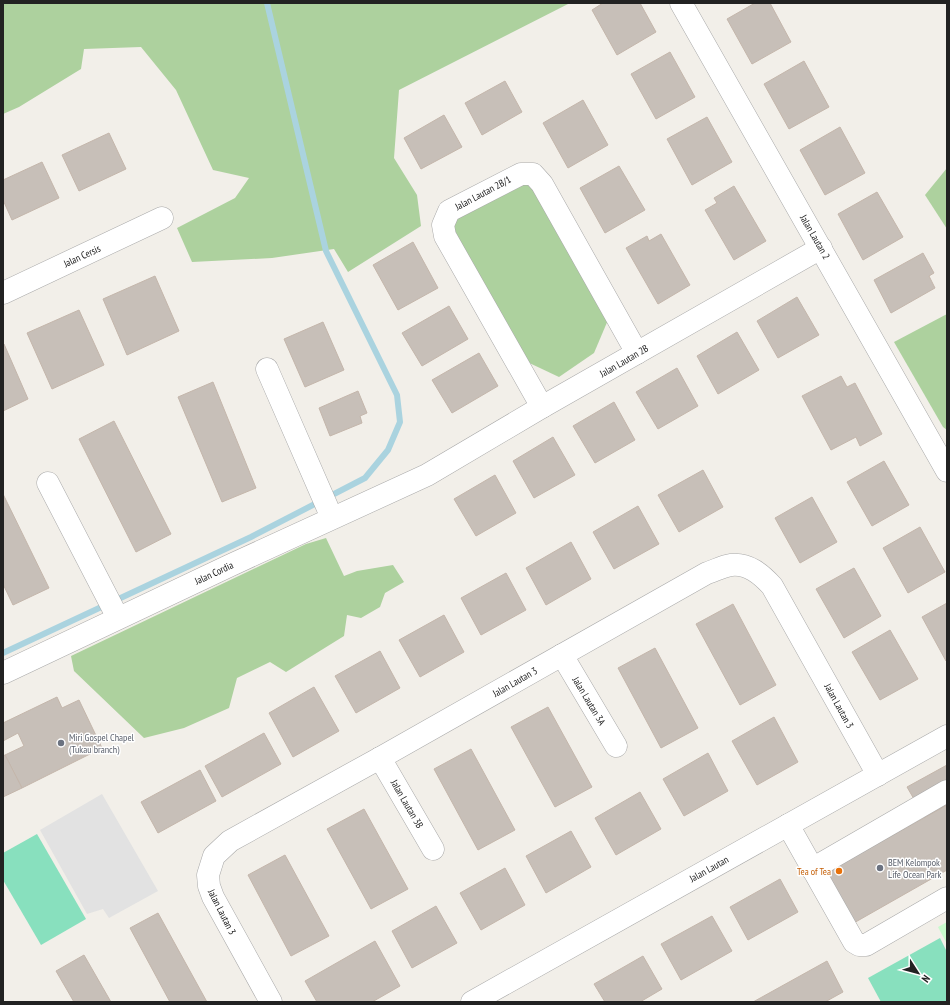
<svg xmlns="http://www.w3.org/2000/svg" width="950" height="1005" viewBox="0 0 950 1005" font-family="'PT Sans Narrow',sans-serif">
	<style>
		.forest { fill: #add19e }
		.park { fill: #c8facc }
		.pitch { fill: #88e0be }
		.parking { fill: #e2e2e2 }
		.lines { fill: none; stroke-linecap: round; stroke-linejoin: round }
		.stream { stroke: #aad3df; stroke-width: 6 }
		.building { fill: #c7bfb8; stroke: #c4b6ab }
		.minor-casing { stroke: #a9a9a9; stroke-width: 23 }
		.minor { stroke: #fff; stroke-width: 22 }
		.worship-dot { fill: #6b7280; stroke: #fff; stroke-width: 1.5 }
		.food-dot { fill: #e8710a; stroke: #fff; stroke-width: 1.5 }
		.labels { text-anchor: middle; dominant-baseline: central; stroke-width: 3; stroke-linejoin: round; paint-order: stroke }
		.street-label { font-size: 10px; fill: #222; stroke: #fff }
		.worship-label { font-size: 10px; fill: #5b616d; stroke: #fff; text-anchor: start }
		.food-label { font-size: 10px; fill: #c56008; stroke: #fff; text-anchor: end }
	</style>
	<rect width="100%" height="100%" fill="#f2efe9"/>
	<g class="forest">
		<path d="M3,3H570L399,90L394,158L417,195L421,226L348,272L334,249L272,258L192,262L177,228L235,198L249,178L213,170L176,90L141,47L84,49L81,69L19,107L3,114Z"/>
		<path d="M947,168V229L925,195Z"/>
		<path d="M520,179L539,190L608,320L594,353L559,377L523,360L452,238L454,217Z"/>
		<path d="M947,314V430L943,427L894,342Z"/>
		<path d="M326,538L344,576L357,571L393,565L404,582L385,593L380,607L361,618L347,615L344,636L286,672L270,662L237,678L229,708L184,728L144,738L74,671L71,656L306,544Z"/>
	</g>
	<path class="park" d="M947,922V944L938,927Z"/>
	<g class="pitch">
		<path d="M37,834L86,919L41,945L3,880V853Z"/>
		<path d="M940,938L947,952V1002H881L868,978Z"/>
	</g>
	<path class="parking" d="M102,794L158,891L109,918L103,909L87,914L40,830Z"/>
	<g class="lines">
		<path class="stream" d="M3,653L251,537L365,478L388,450L400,422L397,395L326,251L267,3"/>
	</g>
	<g class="building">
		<path d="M603,3H640L656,32L617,55L592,10Z"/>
		<path d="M755,3H770L791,42L752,64L727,19Z"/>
		<path d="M670,52L695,97L656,119L631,74Z"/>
		<path d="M804,61L829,107L789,129L764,84Z"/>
		<path d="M505,81L522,112L482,135L465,103Z"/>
		<path d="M583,100L608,145L568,168L543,123Z"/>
		<path d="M444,115L462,147L421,169L404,138Z"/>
		<path d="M707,117L732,162L692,185L667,139Z"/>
		<path d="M840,127L865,173L825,195L800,150Z"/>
		<path d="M109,133L126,169L79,191L62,155Z"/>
		<path d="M42,162L59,198L12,220L3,200V180Z"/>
		<path d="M619,166L645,210L605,233L580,188Z"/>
		<path d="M734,186L766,241L734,260L705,210L717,203L714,198Z"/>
		<path d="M877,192L903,237L863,260L838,214Z"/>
		<path d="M661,234L690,285L658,304L626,248L647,236L649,241Z"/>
		<path d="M413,242L438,288L398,310L373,265Z"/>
		<path d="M923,253L934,273L929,276L935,288L891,313L874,280Z"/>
		<path d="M155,276L179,331L127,355L103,299Z"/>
		<path d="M797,297L819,335L778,358L757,321Z"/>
		<path d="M449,306L468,339L422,366L402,333Z"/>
		<path d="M79,310L104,365L52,389L27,333Z"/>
		<path d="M323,322L344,370L305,387L284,339Z"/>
		<path d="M737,332L759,370L718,394L697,356Z"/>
		<path d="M3,344H4L28,399L3,411Z"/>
		<path d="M479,353L498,386L452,413L432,380Z"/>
		<path d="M677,368L698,406L658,429L636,392Z"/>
		<path d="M841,376L847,387L855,383L882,434L860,446L856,437L831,450L802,396Z"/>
		<path d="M213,382L256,488L222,502L178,397Z"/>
		<path d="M358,391L367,413L360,416L362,423L330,436L319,408Z"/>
		<path d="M614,402L635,440L595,463L573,426Z"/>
		<path d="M114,421L171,534L136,552L79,439Z"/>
		<path d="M553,437L575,475L534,498L513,461Z"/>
		<path d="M884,461L909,505L872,526L847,482Z"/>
		<path d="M703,470L723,507L679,532L658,495Z"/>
		<path d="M495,475L516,513L476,536L454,499Z"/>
		<path d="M3,494L49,588L13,605L3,584Z"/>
		<path d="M812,497L837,542L800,563L775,518Z"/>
		<path d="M638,506L659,544L614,569L593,532Z"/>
		<path d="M920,527L945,572L908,593L883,548Z"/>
		<path d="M571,542L591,579L546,605L526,568Z"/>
		<path d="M854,568L881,616L844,638L816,589Z"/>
		<path d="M506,573L526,610L481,635L461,598Z"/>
		<path d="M947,603V661H946L922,617Z"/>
		<path d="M733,604L776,685L740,705L696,624Z"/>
		<path d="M444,615L464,652L420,677L399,640Z"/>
		<path d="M890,630L918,679L880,700L852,652Z"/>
		<path d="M655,648L698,728L661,748L618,668Z"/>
		<path d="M380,651L400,688L356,713L335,676Z"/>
		<path d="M314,687L339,731L293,757L269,713Z"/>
		<path d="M57,697L62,708L79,700L102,748L22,788L5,755L24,746L18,733L3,741V723Z"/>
		<path d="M548,707L592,787L555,807L511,727Z"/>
		<path d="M774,717L798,762L757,785L732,741Z"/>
		<path d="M264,733L281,764L222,797L205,766Z"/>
		<path d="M471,749L515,830L478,850L434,769Z"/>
		<path d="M708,753L728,791L684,816L663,779Z"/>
		<path d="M5,755L22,788L3,797V756Z"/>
		<path d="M947,765V805L925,818L907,787Z"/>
		<path d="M200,770L216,801L158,833L141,802Z"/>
		<path d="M640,792L661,829L616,855L595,818Z"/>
		<path d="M947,805V870L852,924L824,874Z"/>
		<path d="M364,809L408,889L371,909L327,829Z"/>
		<path d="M571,831L591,867L546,893L526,856Z"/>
		<path d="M285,855L329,936L291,956L248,875Z"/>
		<path d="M505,868L525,905L481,930L460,893Z"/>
		<path d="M780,879L798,912L748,940L730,907Z"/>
		<path d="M436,906L457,943L412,968L392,931Z"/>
		<path d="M158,913L207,1002H170L130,928Z"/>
		<path d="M712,916L732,951L681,980L661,944Z"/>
		<path d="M375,941L400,986L372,1002H317L305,981Z"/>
		<path d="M84,955L111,1002H74L56,971Z"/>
		<path d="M643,956L662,989L640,1002H605L594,984Z"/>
		<path d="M827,961L843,992L825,1002H753Z"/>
	</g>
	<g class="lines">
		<defs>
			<g id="minor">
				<path d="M681,3L947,471"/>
				<path d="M3,293L162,218"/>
				<path d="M267,369L332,518"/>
				<path d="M542,407L445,236L443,225L449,211L521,174H533L542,184L637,353"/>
				<path d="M48,483L118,618"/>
				<path d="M562,655L616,746"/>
				<path d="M3,673L231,565L427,475L542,407L821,248"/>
				<path d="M380,758L433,849"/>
				<path d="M788,825L854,942L859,945H866L947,898"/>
				<path d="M812,869L947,791"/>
				<path d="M271,1002L213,897L209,886L208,875L214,856L230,841L380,758L707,573C714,571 723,566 731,565C748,563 761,574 772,586L878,775"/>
				<path d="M472,1002L947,736"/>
			</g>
		</defs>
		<use href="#minor" class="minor-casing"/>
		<use href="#minor" class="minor"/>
	</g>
	<g class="worship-dot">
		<circle cx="61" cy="743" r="4"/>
		<circle cx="880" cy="868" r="4"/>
	</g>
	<circle class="food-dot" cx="839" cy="871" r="4"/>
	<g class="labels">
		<g class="street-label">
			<text transform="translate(483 193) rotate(-28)">Jalan Lautan 2B/1</text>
			<text transform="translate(815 237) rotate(60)">Jalan Lautan 2</text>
			<text transform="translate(82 256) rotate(-25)">Jalan Cersis</text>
			<text transform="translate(624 361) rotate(-30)">Jalan Lautan 2B</text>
			<text transform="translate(214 573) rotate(-25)">Jalan Cordia</text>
			<text transform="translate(515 682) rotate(-30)">Jalan Lautan 3</text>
			<text transform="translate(589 701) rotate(59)">Jalan Lautan 3A</text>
			<text transform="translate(839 706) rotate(61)">Jalan Lautan 3</text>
			<text transform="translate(407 804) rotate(60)">Jalan Lautan 3B</text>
			<text transform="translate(709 869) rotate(-29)">Jalan Lautan</text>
			<text transform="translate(222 912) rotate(63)">Jalan Lautan 3</text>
		</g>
		<g class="worship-label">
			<text x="69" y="737">Miri Gospel Chapel<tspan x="69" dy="12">(Tukau branch)</tspan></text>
			<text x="888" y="862">BEM Kelompok<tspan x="888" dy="12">Life Ocean Park</tspan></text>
		</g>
		<g class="food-label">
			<text x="831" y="871">Tea of Tea</text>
		</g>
	</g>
	<rect width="950" height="1005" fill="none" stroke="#222222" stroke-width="8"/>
	<g transform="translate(918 973) rotate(126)" stroke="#ffffff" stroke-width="3" paint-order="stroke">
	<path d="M0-3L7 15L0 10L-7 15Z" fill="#222222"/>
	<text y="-6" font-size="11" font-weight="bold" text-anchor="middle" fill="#222222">N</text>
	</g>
</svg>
